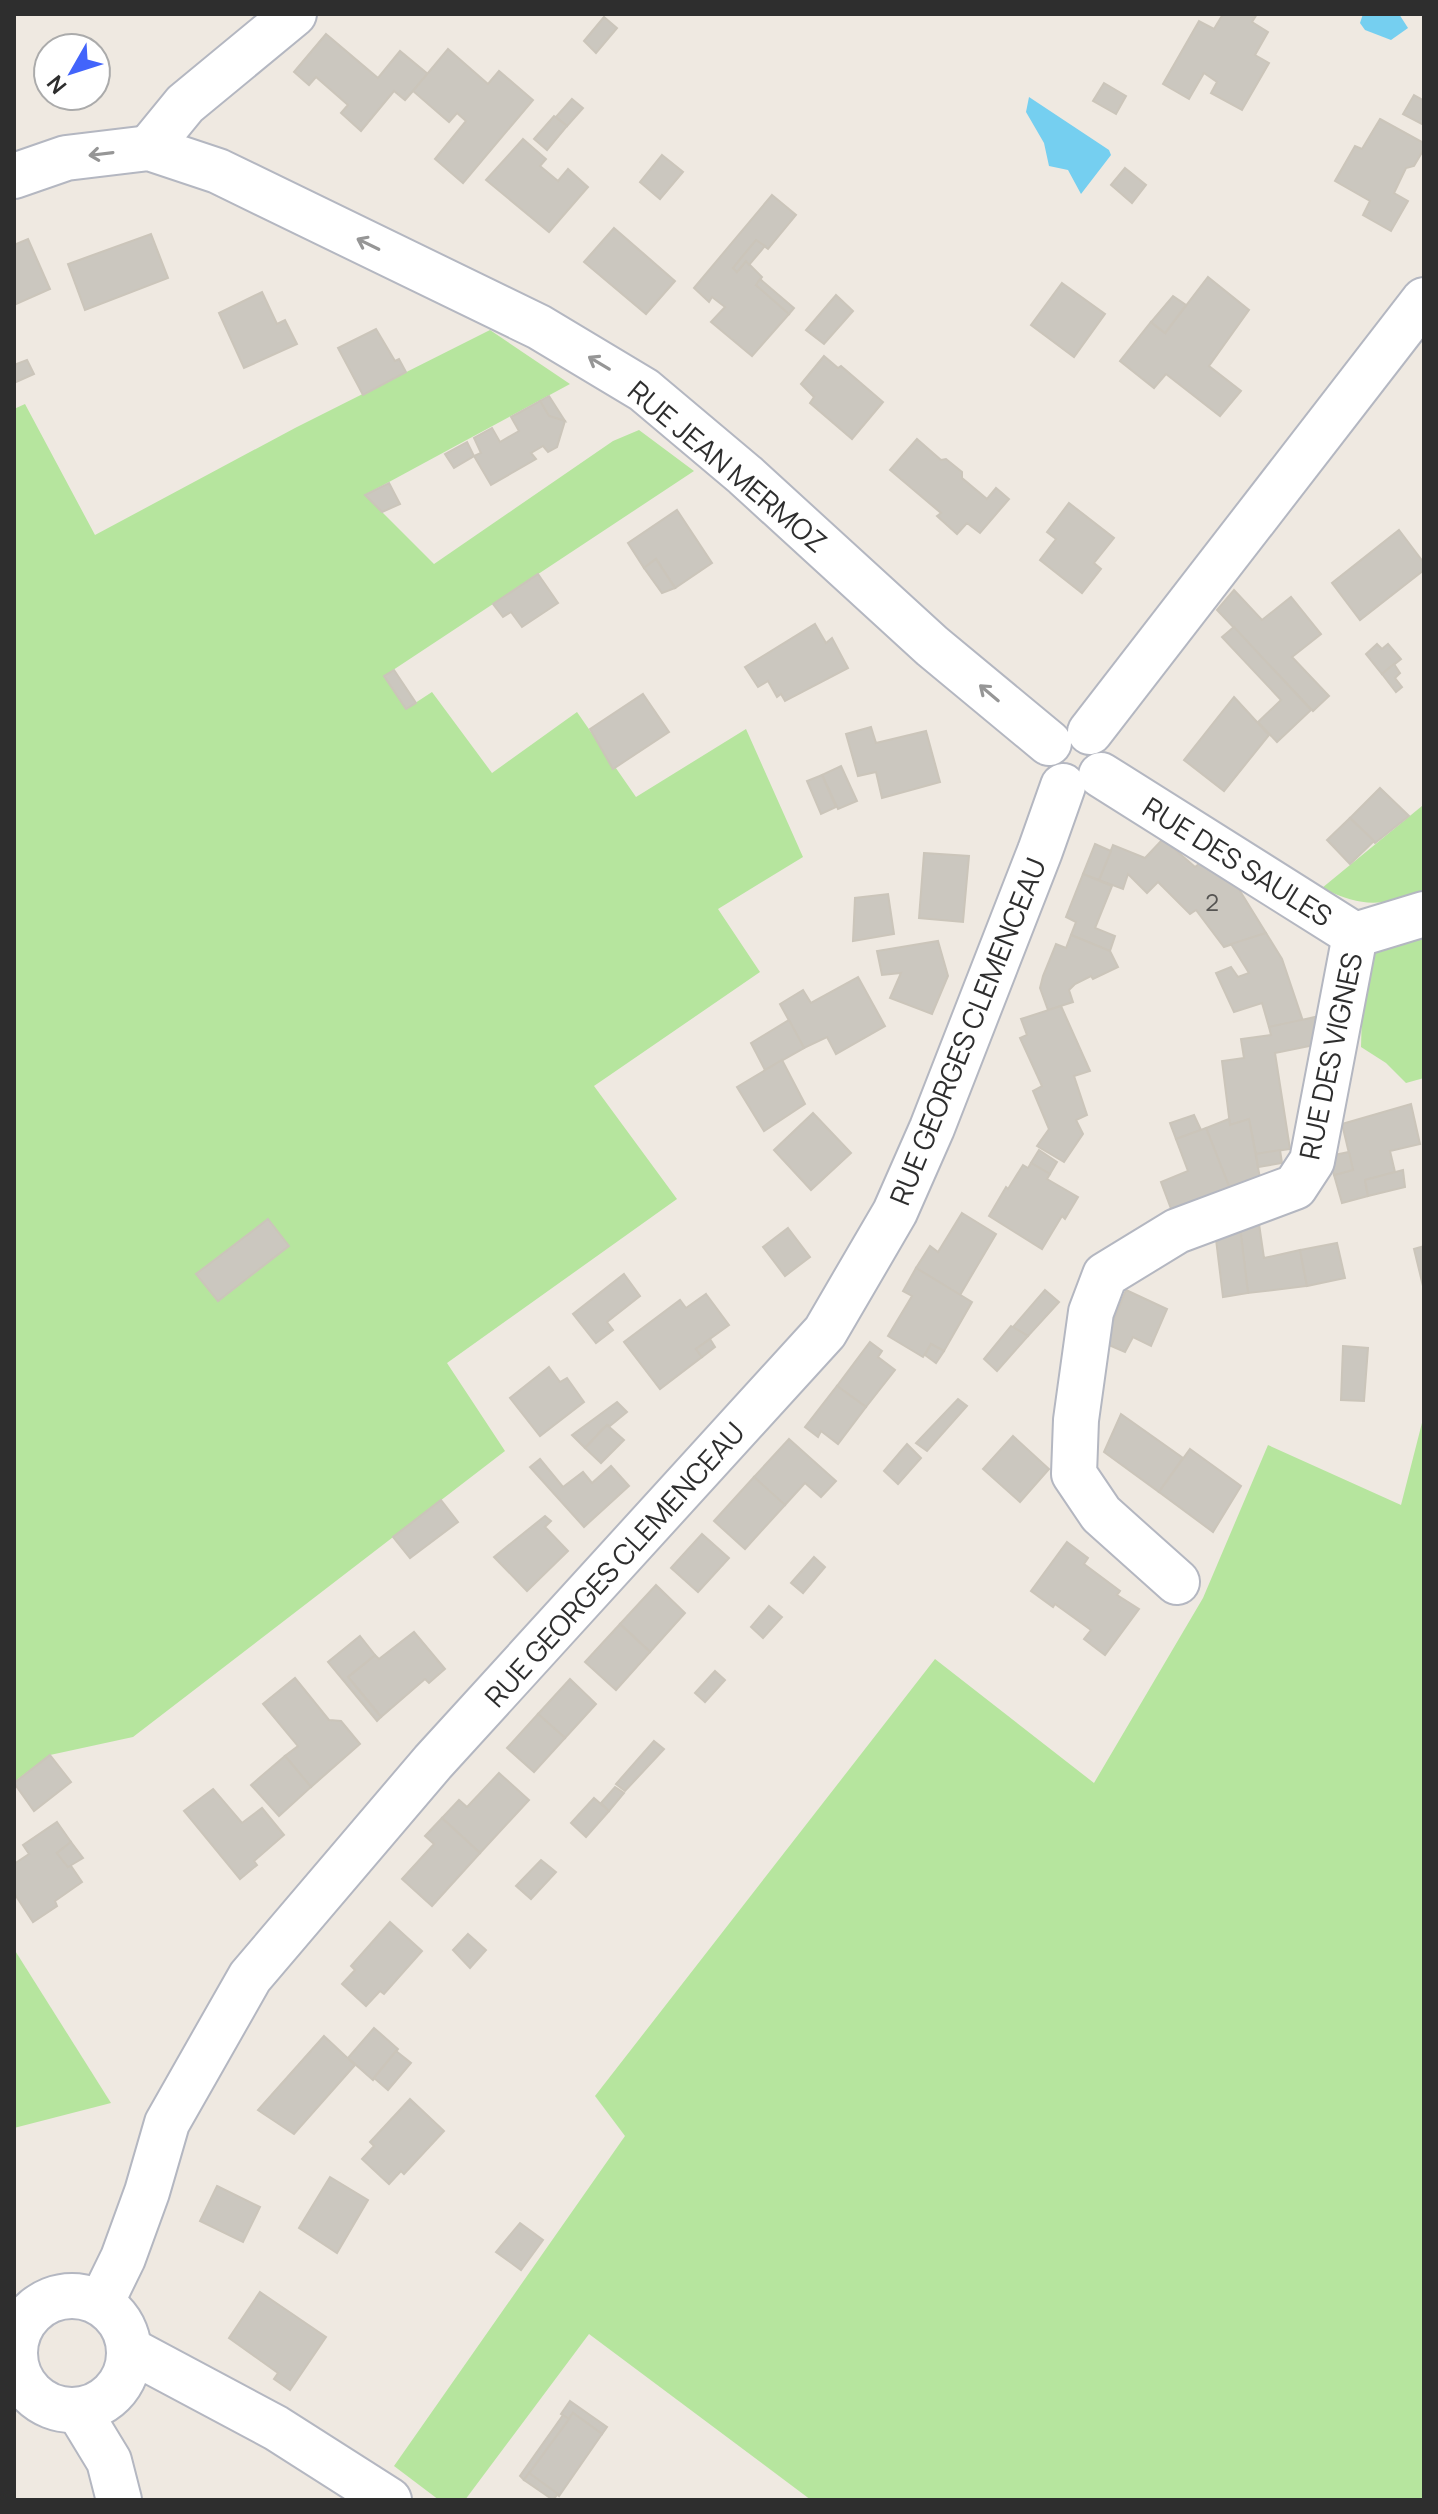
<svg xmlns="http://www.w3.org/2000/svg" width="1438" height="2514" viewBox="0 0 1438 2514" font-family="Manrope,sans-serif">
	<style>
		.green { fill: #b6e59e }
		.water { fill: #75cff0 }
		.building { fill: #cbc7bf; stroke: #cbc5ba; stroke-width: 2 }
		.lines { fill: none; stroke-linecap: round; stroke-linejoin: round }
		.minor-casing { stroke: #b4b7c1; stroke-width: 48 }
		.minor { stroke: #fff; stroke-width: 44 }
		.oneway { stroke: #969696 }
		.labels { text-anchor: middle; dominant-baseline: central; stroke-width: 7; stroke-linejoin: round; paint-order: stroke }
		.number-label { font-size: 24px; fill: #555452 }
		.street-label { font-size: 28px; fill: #2e2e2e; stroke: #fff }
	</style>
	<rect width="100%" height="100%" fill="#efe9e1"/>
	<g class="green">
		<path d="M490,330L570,384L365,495L434,564L613,441L639,430L694,471L384,676L406,709L432,692L492,773L577,712L636,797L746,729L803,857L718,909L760,972L594,1086L677,1199L447,1363L505,1451L133,1737L50,1755L14,1782V409L25,404L95,535L295,428Z"/>
		<path d="M1422,806L1424,894C1379,904 1365,909 1322,888Z"/>
		<path d="M1424,937V1078L1406,1083L1386,1063L1361,1047L1364,944Z"/>
		<path d="M1424,1415V2500H811L589,2334L465,2500H439L394,2466L625,2136L595,2096L935,1659L1094,1783L1203,1598L1268,1445L1401,1505Z"/>
		<path d="M14,1949L111,2103L14,2128Z"/>
	</g>
	<g class="water">
		<path d="M1363,14H1399L1408,28L1391,40L1365,30L1360,23Z"/>
		<path d="M1029,97L1109,150L1111,155L1081,194L1068,170L1049,166L1044,143L1026,112Z"/>
	</g>
	<g class="building">
		<path d="M1223,14H1257L1252,22L1268,32L1255,55L1269,63L1242,110L1211,93L1217,82L1204,73L1189,99L1163,84L1199,21L1214,29Z"/>
		<path d="M604,17L617,28L596,53L584,41Z"/>
		<path d="M326,34L378,78L400,51L428,74L405,100L394,91L361,131L341,113L348,105L316,77L309,85L294,72Z"/>
		<path d="M448,49L488,84L499,71L533,100L463,183L435,159L466,121L457,113L449,122L413,91Z"/>
		<path d="M1104,83L1126,96L1116,114L1093,101Z"/>
		<path d="M1414,95L1423,100L1424,98V125L1403,114Z"/>
		<path d="M572,99L583,108L567,126L556,117Z"/>
		<path d="M554,116L567,126L547,150L534,139Z"/>
		<path d="M1380,119L1424,143V149L1414,166L1406,168L1394,193L1408,201L1391,231L1363,215L1370,201L1335,181L1355,146L1362,149Z"/>
		<path d="M523,139L546,159L540,166L558,181L568,169L588,187L549,232L486,180Z"/>
		<path d="M662,155L683,172L660,199L640,182Z"/>
		<path d="M1125,168L1146,185L1132,203L1111,185Z"/>
		<path d="M772,195L796,215L768,249L756,240L733,268L737,272L746,261L762,277L756,285L789,314L752,356L711,322L725,307L712,297L709,302L694,288Z"/>
		<path d="M614,228L675,281L646,314L584,262Z"/>
		<path d="M151,234L168,278L85,310L68,264Z"/>
		<path d="M28,239L50,289L14,305V245Z"/>
		<path d="M756,240L765,246L749,265L746,261L737,272L733,268Z"/>
		<path d="M1208,277L1249,310L1209,366L1241,391L1220,416L1166,374L1154,388L1120,361L1151,322L1165,333Z"/>
		<path d="M760,279L794,308L789,314L756,285Z"/>
		<path d="M1062,283L1105,314L1074,357L1031,325Z"/>
		<path d="M262,292L277,324L285,320L297,344L244,368L219,313Z"/>
		<path d="M836,295L853,311L824,344L806,330Z"/>
		<path d="M1173,296L1186,305L1165,333L1151,322Z"/>
		<path d="M376,329L395,361L399,359L406,372L363,395L338,348Z"/>
		<path d="M824,356L838,368L841,366L883,402L852,439L810,403L814,397L801,384Z"/>
		<path d="M27,360L34,374L14,383V365Z"/>
		<path d="M549,396L565,421L549,416L540,401Z"/>
		<path d="M540,401L549,416L565,421L557,447L548,452L543,446L531,453L536,459L491,485L474,456L481,453L474,438L492,428L500,442L519,431L511,417Z"/>
		<path d="M917,439L941,460L946,459L962,472V478L987,499L996,488L1009,499L980,533L967,523L957,534L937,516L941,513L890,470Z"/>
		<path d="M467,442L474,456L454,468L445,454Z"/>
		<path d="M389,483L400,504L382,512L365,495Z"/>
		<path d="M1069,503L1114,538L1094,563L1101,569L1082,593L1040,560L1056,539L1047,532Z"/>
		<path d="M677,510L712,563L675,588L656,559L644,568L628,543Z"/>
		<path d="M1399,530L1424,563V570L1360,620L1332,583Z"/>
		<path d="M656,559L675,588L662,593L644,568Z"/>
		<path d="M538,574L558,603L522,627L511,612L503,617L493,604Z"/>
		<path d="M1234,590L1262,620L1291,597L1321,634L1292,657L1329,696L1313,711L1217,610Z"/>
		<path d="M815,624L826,643L832,638L848,668L785,701L781,694L777,697L768,681L758,687L745,667Z"/>
		<path d="M1234,627L1311,710L1277,742L1258,722L1281,700L1222,637Z"/>
		<path d="M1377,644L1382,649L1388,644L1401,659L1382,674L1366,654Z"/>
		<path d="M1394,664L1400,673L1395,678L1402,687L1396,692L1382,674Z"/>
		<path d="M394,670L416,703L406,709L384,676Z"/>
		<path d="M643,694L669,732L613,769L590,729Z"/>
		<path d="M1234,697L1269,735L1224,791L1184,760Z"/>
		<path d="M871,727L876,743L926,731L940,782L882,798L876,772L858,776L846,734Z"/>
		<path d="M841,766L857,801L838,809L822,775Z"/>
		<path d="M822,775L836,807L821,814L807,781Z"/>
		<path d="M1380,788L1409,816L1375,843L1350,818Z"/>
		<path d="M1350,818L1374,841L1350,864L1327,840Z"/>
		<path d="M1163,839L1195,867L1204,860L1235,883L1266,933L1224,947L1196,910L1190,914L1158,882L1147,893L1128,874L1123,889L1099,880L1113,845L1145,858Z"/>
		<path d="M1095,844L1111,851L1099,880L1083,874Z"/>
		<path d="M924,853L969,856L963,922L919,918Z"/>
		<path d="M1083,874L1112,886L1095,928L1115,936L1110,951L1071,935L1076,922L1066,917Z"/>
		<path d="M888,894L894,934L853,941L855,898Z"/>
		<path d="M1266,933L1282,959L1303,1021L1269,1027L1262,1003L1234,1012L1216,973L1231,967L1238,977L1249,973L1231,944Z"/>
		<path d="M1071,935L1110,951L1118,967L1093,979L1091,976L1075,984L1069,990L1073,1002L1048,1010L1040,988L1043,976L1056,944L1066,948Z"/>
		<path d="M938,941L948,976L932,1014L890,998L901,973L882,975L877,951Z"/>
		<path d="M858,977L885,1026L836,1054L827,1037L804,1048L780,1004L803,990L811,1003Z"/>
		<path d="M1061,1006L1090,1071L1074,1076L1087,1115L1076,1120L1083,1134L1064,1162L1037,1146L1049,1129L1033,1091L1042,1086L1020,1038L1027,1035L1021,1019Z"/>
		<path d="M1315,1017L1324,1043L1275,1053L1290,1149L1256,1154L1249,1119L1230,1125L1222,1061L1244,1058L1241,1039L1271,1035L1269,1027Z"/>
		<path d="M789,1020L804,1048L765,1070L751,1043Z"/>
		<path d="M782,1060L805,1104L764,1131L737,1087Z"/>
		<path d="M1411,1104L1420,1144L1390,1151L1395,1172L1365,1180L1368,1196L1342,1203L1334,1175L1353,1170L1342,1124Z"/>
		<path d="M813,1113L851,1153L811,1190L774,1150Z"/>
		<path d="M1194,1115L1201,1130L1176,1139L1170,1123Z"/>
		<path d="M1229,1119L1230,1125L1249,1119L1260,1178L1230,1189L1206,1128Z"/>
		<path d="M1206,1128L1230,1189L1173,1214L1161,1182L1188,1171L1176,1139Z"/>
		<path d="M1039,1150L1057,1162L1050,1174L1031,1163Z"/>
		<path d="M1280,1150L1282,1163L1258,1167L1256,1154Z"/>
		<path d="M1349,1152L1353,1170L1334,1175L1329,1156Z"/>
		<path d="M1031,1163L1050,1174L1047,1179L1078,1197L1065,1219L1062,1216L1042,1249L989,1216L1006,1187L1008,1189L1023,1165L1028,1168Z"/>
		<path d="M1403,1170L1405,1187L1368,1196L1365,1180Z"/>
		<path d="M962,1213L996,1234L960,1295L916,1268L930,1246L938,1252Z"/>
		<path d="M268,1219L289,1246L218,1301L196,1274Z"/>
		<path d="M1259,1224L1264,1258L1300,1250L1307,1286L1248,1293L1240,1227Z"/>
		<path d="M1240,1227L1248,1293L1223,1297L1215,1231Z"/>
		<path d="M788,1228L810,1257L785,1276L763,1247Z"/>
		<path d="M1337,1243L1345,1278L1307,1286L1300,1250Z"/>
		<path d="M1424,1246V1286H1423L1414,1249Z"/>
		<path d="M916,1268L972,1302L944,1351L931,1344L923,1357L888,1336L912,1296L903,1291Z"/>
		<path d="M624,1274L640,1296L607,1322L613,1330L596,1343L573,1314Z"/>
		<path d="M1045,1290L1059,1302L1028,1336L1013,1327Z"/>
		<path d="M1126,1290L1167,1309L1151,1346L1133,1337L1125,1352L1104,1343Z"/>
		<path d="M706,1294L729,1325L696,1349L702,1357L660,1389L624,1342L680,1300L686,1308Z"/>
		<path d="M1011,1326L1028,1336L997,1371L984,1359Z"/>
		<path d="M710,1339L715,1347L702,1357L696,1349Z"/>
		<path d="M870,1342L882,1351L878,1357L895,1370L866,1407L837,1386Z"/>
		<path d="M931,1344L944,1351L936,1363L925,1355Z"/>
		<path d="M1343,1346L1368,1348L1364,1401L1341,1400Z"/>
		<path d="M549,1367L560,1382L567,1378L584,1402L540,1436L510,1398Z"/>
		<path d="M837,1386L866,1407L838,1444L821,1431L818,1437L805,1427Z"/>
		<path d="M958,1399L967,1406L927,1451L916,1443Z"/>
		<path d="M617,1402L627,1412L610,1426L607,1425L585,1448L572,1435Z"/>
		<path d="M1121,1414L1183,1458L1159,1492L1104,1452Z"/>
		<path d="M607,1425L624,1440L601,1463L585,1448Z"/>
		<path d="M1013,1436L1049,1469L1020,1502L983,1469Z"/>
		<path d="M789,1439L836,1481L821,1497L805,1483L785,1505L754,1477Z"/>
		<path d="M907,1444L921,1458L898,1484L884,1471Z"/>
		<path d="M1190,1449L1241,1486L1213,1532L1159,1492Z"/>
		<path d="M540,1459L563,1487L583,1472L592,1483L611,1466L629,1486L584,1527L530,1467Z"/>
		<path d="M754,1477L785,1505L745,1549L714,1521Z"/>
		<path d="M441,1500L458,1522L410,1558L393,1537Z"/>
		<path d="M545,1516L551,1521L545,1527L568,1551L527,1591L494,1557Z"/>
		<path d="M702,1534L729,1558L698,1592L671,1568Z"/>
		<path d="M1067,1542L1088,1558L1084,1564L1120,1591L1117,1595L1139,1609L1105,1655L1084,1639L1091,1630L1055,1604L1053,1607L1031,1591Z"/>
		<path d="M814,1557L825,1567L803,1593L791,1583Z"/>
		<path d="M656,1585L685,1613L650,1652L620,1624Z"/>
		<path d="M769,1606L782,1617L763,1638L751,1627Z"/>
		<path d="M620,1624L650,1652L616,1690L585,1662Z"/>
		<path d="M414,1632L445,1669L429,1683L425,1679L381,1717L348,1677L375,1655L379,1659Z"/>
		<path d="M360,1636L375,1655L348,1677L381,1717L377,1721L328,1662Z"/>
		<path d="M715,1671L725,1680L705,1702L695,1693Z"/>
		<path d="M295,1678L329,1720L341,1721L360,1744L311,1787L285,1756L298,1746L263,1704Z"/>
		<path d="M570,1679L596,1704L565,1738L538,1714Z"/>
		<path d="M538,1714L565,1738L534,1772L507,1748Z"/>
		<path d="M654,1741L664,1749L625,1791L616,1784Z"/>
		<path d="M50,1755L71,1782L34,1811L14,1783Z"/>
		<path d="M285,1756L311,1787L279,1816L251,1785Z"/>
		<path d="M499,1773L529,1800L480,1853L442,1818L459,1800L467,1807Z"/>
		<path d="M615,1787L624,1793L609,1811L601,1803Z"/>
		<path d="M213,1789L242,1823L262,1808L284,1835L254,1861L257,1865L240,1879L184,1811Z"/>
		<path d="M594,1798L609,1811L586,1837L571,1823Z"/>
		<path d="M442,1818L480,1853L432,1906L402,1879L434,1844L425,1836Z"/>
		<path d="M57,1822L71,1842L57,1853L68,1867L71,1866L82,1882L55,1901L57,1906L33,1922L14,1893V1864L29,1854L23,1845Z"/>
		<path d="M71,1842L83,1858L68,1867L57,1853Z"/>
		<path d="M541,1860L556,1872L531,1899L516,1886Z"/>
		<path d="M390,1922L422,1951L384,1994L380,1991L366,2006L342,1984L355,1970L351,1966Z"/>
		<path d="M468,1934L486,1950L470,1968L453,1950Z"/>
		<path d="M374,2028L398,2049L373,2080L348,2058Z"/>
		<path d="M324,2036L355,2065L294,2134L258,2110Z"/>
		<path d="M396,2051L411,2063L388,2090L374,2078Z"/>
		<path d="M410,2099L444,2131L404,2174L401,2171L389,2184L362,2159L374,2146L370,2142Z"/>
		<path d="M330,2177L368,2200L337,2253L299,2228Z"/>
		<path d="M217,2186L260,2207L243,2242L200,2221Z"/>
		<path d="M520,2223L543,2240L521,2270L496,2252Z"/>
		<path d="M260,2292L326,2337L290,2390L274,2379L278,2373L229,2338Z"/>
		<path d="M570,2401L607,2427L602,2434L573,2413L569,2419L561,2414Z"/>
		<path d="M573,2413L602,2434L559,2496L529,2473Z"/>
		<path d="M563,2415L569,2419L524,2480L520,2476Z"/>
		<path d="M529,2473L558,2494L553,2500L524,2480Z"/>
	</g>
	<g class="lines">
		<defs>
			<g id="minor">
				<path d="M149,148L185,104L294,14"/>
				<path d="M14,176L66,158L149,148L218,171L539,327L644,390L745,475L932,646L1049,743"/>
				<path d="M1090,732L1424,300"/>
				<path d="M1101,775L1355,935L1424,914"/>
				<path d="M1177,1582L1101,1514L1074,1474L1076,1420L1091,1312L1105,1275L1177,1231L1295,1187L1312,1161L1355,935"/>
				<circle cx="72" cy="2353" r="57"/>
				<path d="M101,2303L123,2258L147,2192L167,2123L250,1977L433,1762L825,1332L895,1212L932,1128L1040,851L1063,786"/>
				<path d="M130,2350L276,2428L389,2500"/>
				<path d="M78,2410L109,2461L119,2500"/>
			</g>
		</defs>
		<use href="#minor" class="minor-casing"/>
		<use href="#minor" class="minor"/>
	</g>
	<defs><path id="oneway-shaft" d="M-6 0H5M1.5-3L5.5 0L1.5 3" fill="none" stroke-width="1.6" stroke-linecap="round" stroke-linejoin="round" transform="scale(2)"/></defs>
	<g class="oneway">
		<use href="#oneway-shaft" transform="translate(101 154) rotate(173)"/>
		<use href="#oneway-shaft" transform="translate(368 244) rotate(-154)"/>
		<use href="#oneway-shaft" transform="translate(599 363) rotate(-149)"/>
		<use href="#oneway-shaft" transform="translate(989 693) rotate(-140)"/>
	</g>
	<g class="labels">
		<g class="number-label">
			<text x="1212" y="901">2</text>
		</g>
		<g class="street-label">
			<text transform="translate(728 466) rotate(40)">RUE JEAN MERMOZ</text>
			<text transform="translate(1238 861) rotate(32)">RUE DES SAULES</text>
			<text transform="translate(967 1031) rotate(-68)">RUE GEORGES CLEMENCEAU</text>
			<text transform="translate(1330 1056) rotate(-78)">RUE DES VIGNES</text>
			<text transform="translate(614 1564) rotate(-48)">RUE GEORGES CLEMENCEAU</text>
		</g>
	</g>
	<rect width="1438" height="2514" fill="none" stroke="#2e2e2e" stroke-width="32"/>
	<g transform="translate(72 72) rotate(231)"><circle r="38" fill="#ffffff" stroke="#ababab" stroke-width="2"/>
	<path d="M0-6L14 30L0 20L-14 30Z" fill="#4264fb"/>
	<text y="-12" font-size="22" font-weight="bold" text-anchor="middle" fill="#2e2e2e">N</text>
	</g>
</svg>
